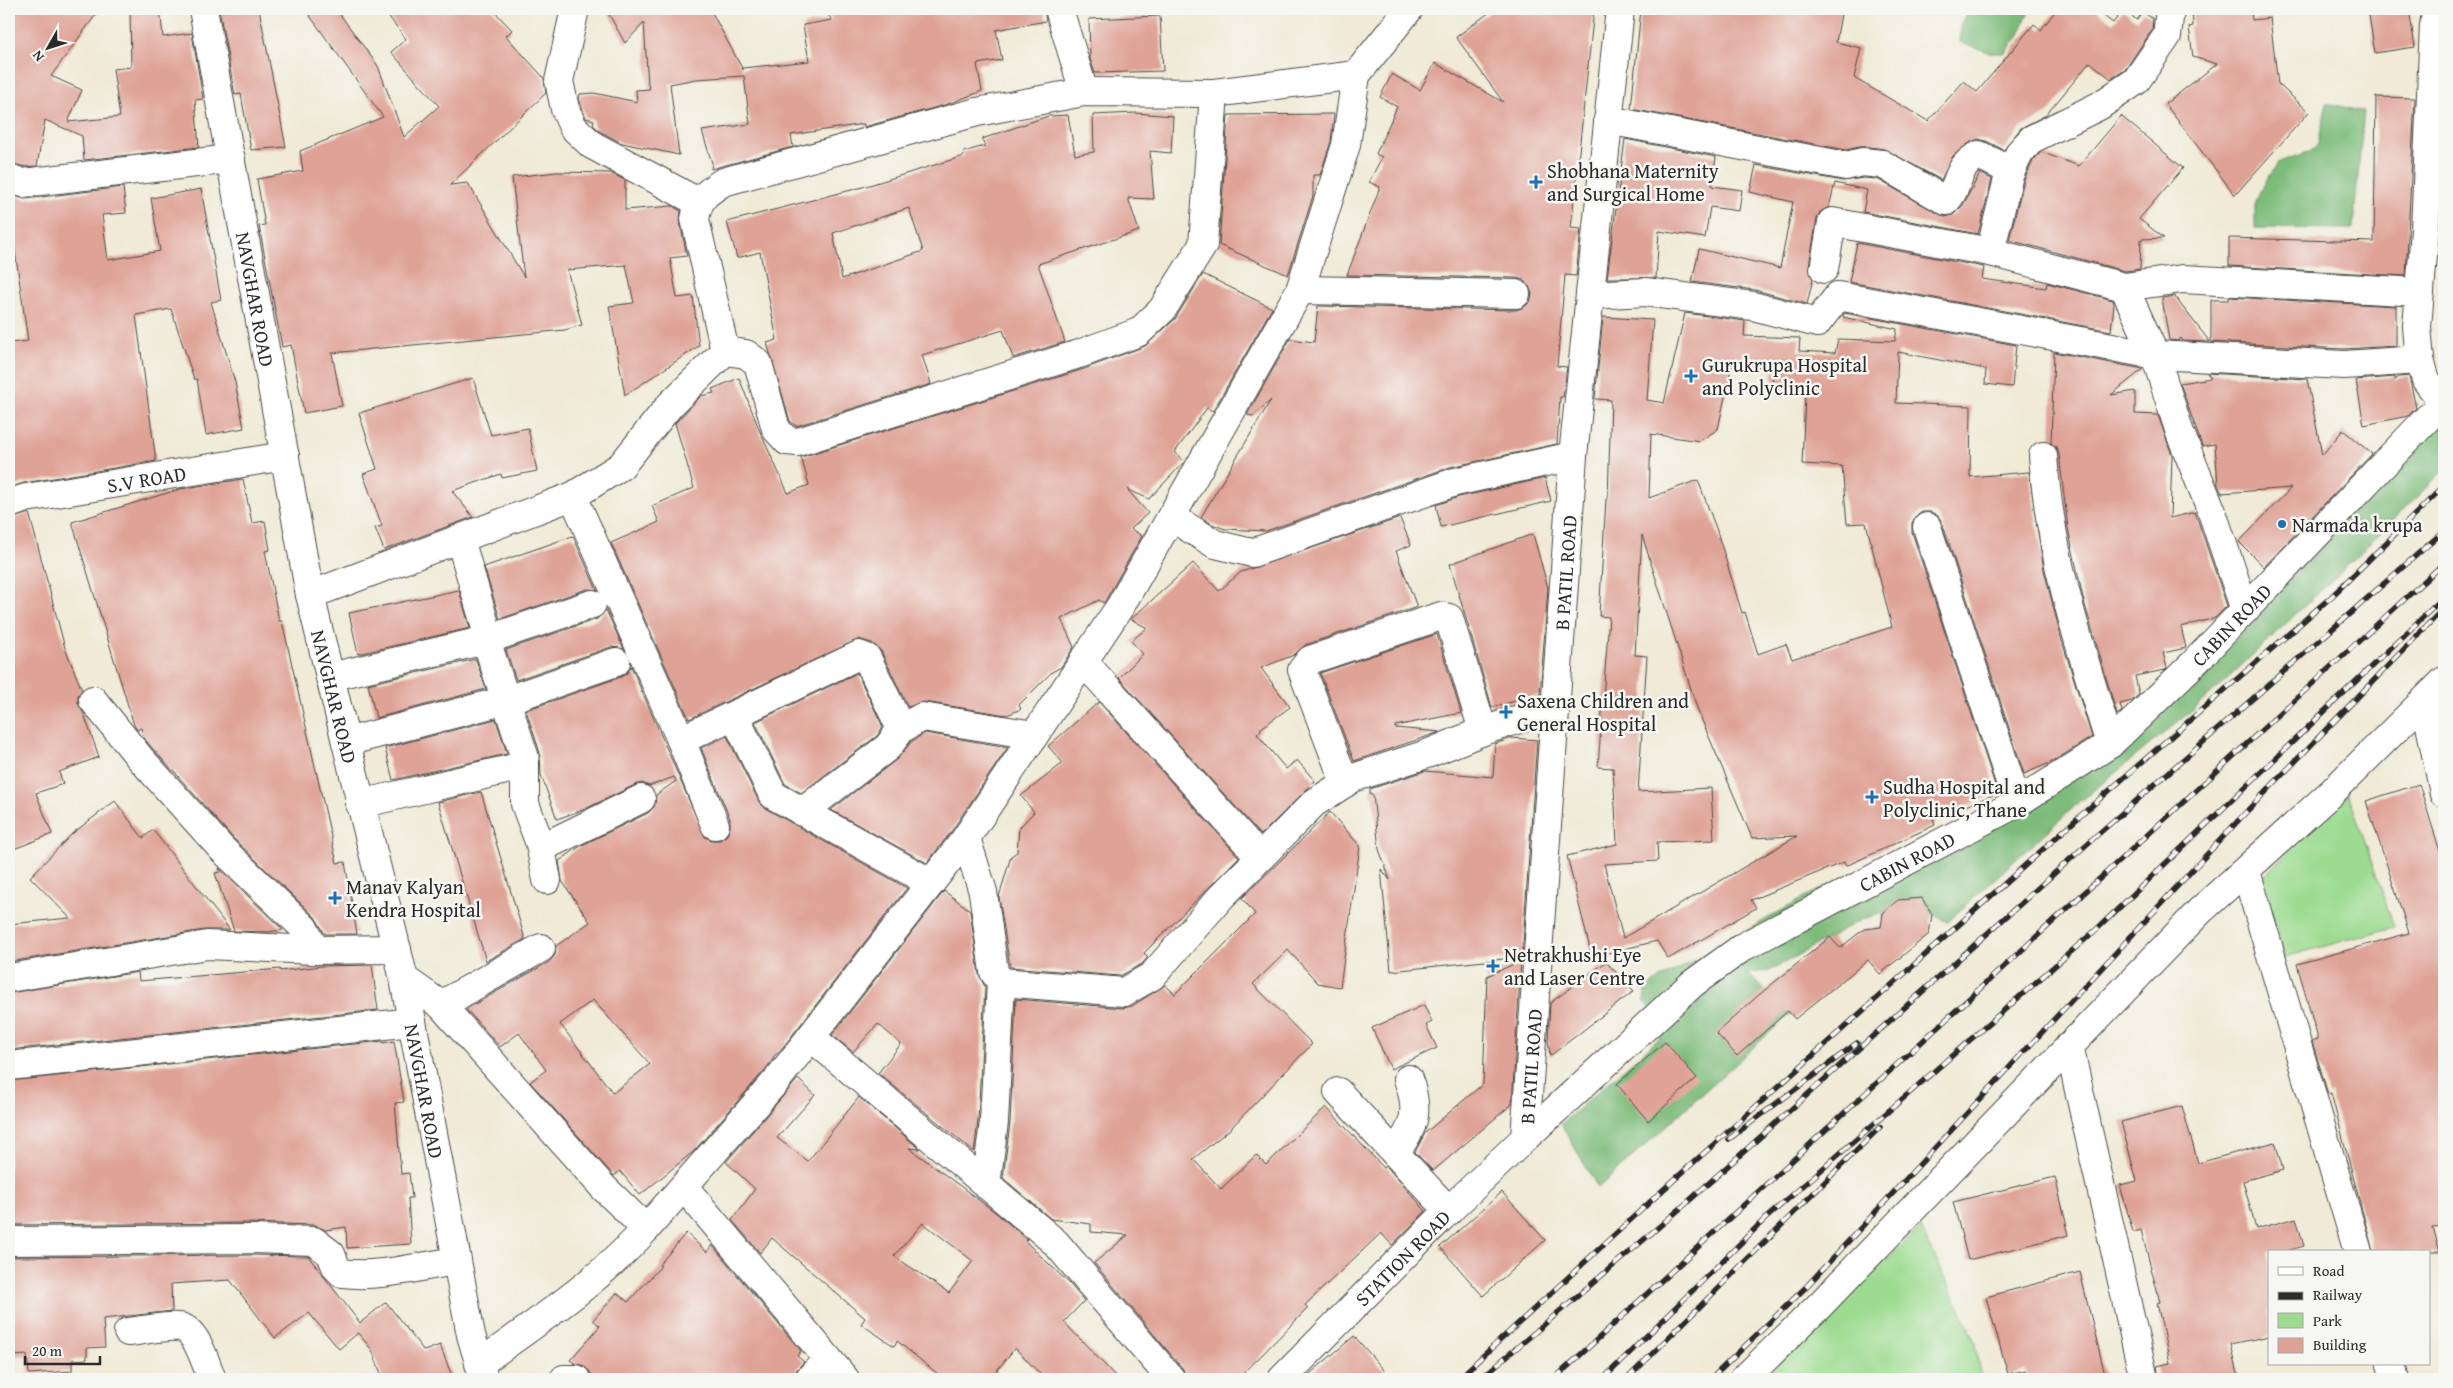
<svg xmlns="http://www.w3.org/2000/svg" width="2453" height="1388" viewBox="0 0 2453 1388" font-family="'Gentium Book Plus',serif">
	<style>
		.green { fill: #9cdb90; stroke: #64835e }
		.forest { fill: #7dbb7a; stroke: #547352 }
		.building { fill: #dfa296; fill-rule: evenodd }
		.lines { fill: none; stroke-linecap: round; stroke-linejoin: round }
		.street-casing { stroke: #494845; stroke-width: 30 }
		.secondary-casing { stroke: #494845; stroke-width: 30 }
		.street { stroke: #fff; stroke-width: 28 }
		.secondary { stroke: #fff; stroke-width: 28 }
		.rail-casing { stroke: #2b2b2b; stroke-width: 5.5 }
		.rail { stroke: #f6f6f2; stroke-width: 4; stroke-dasharray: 11; stroke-linecap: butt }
		.poi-dot { fill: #1f6fb2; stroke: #f6f6f2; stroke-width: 2 }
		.labels { text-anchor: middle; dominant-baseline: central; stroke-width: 5; stroke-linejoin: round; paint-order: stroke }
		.poi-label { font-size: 20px; fill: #2b2b2b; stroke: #f6f6f2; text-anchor: start }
		.street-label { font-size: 20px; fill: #2b2b2b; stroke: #f6f6f2 }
	</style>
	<rect width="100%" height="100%" fill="#f6f6f2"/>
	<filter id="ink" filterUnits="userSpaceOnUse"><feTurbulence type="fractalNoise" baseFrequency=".02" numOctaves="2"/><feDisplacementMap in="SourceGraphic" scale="10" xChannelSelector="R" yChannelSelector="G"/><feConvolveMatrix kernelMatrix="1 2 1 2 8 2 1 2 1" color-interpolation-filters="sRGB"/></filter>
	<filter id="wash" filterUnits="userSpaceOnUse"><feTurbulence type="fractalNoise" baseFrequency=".0096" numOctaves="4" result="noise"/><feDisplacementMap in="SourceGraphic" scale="20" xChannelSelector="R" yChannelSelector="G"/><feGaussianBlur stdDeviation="1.12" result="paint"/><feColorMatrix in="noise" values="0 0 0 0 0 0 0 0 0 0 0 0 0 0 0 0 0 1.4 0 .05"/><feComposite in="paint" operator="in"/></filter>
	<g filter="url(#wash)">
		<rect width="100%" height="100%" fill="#f0ead6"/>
		<g class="green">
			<path d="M2348,793L2394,927L2285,957L2261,879Z"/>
			<path d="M1921,1227L1974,1339L1981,1379H1770L1767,1374Z"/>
		</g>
		<g class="forest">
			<path d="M1968,9H2030L2018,37L2005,53H1991L1960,42L1961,24Z"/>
			<path d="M2327,103L2364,112L2353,229L2255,228V204L2260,191L2279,162L2314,150L2318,144Z"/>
			<path d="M2444,415V470L2349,564L2207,698L2076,805L1947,922L1932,914L1922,898L1898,900L1883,913L1863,919L1769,971L1747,973L1790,1014L1598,1188L1561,1124L1702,1001L1665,1022L1644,1001L1646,987L1811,894L1984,812L2079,759Z"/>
		</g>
		<g id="blocks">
			<g class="building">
				<path d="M9,9H100L51,76L82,90L68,122L120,117L113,69L131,67L130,9H160L163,37L192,33L203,99L195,100L199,147L84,160L82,136L45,120L37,166L25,167L9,163Z"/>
				<path d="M219,9H259L286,147L251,150L241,94L235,95Z"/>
				<path d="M305,9H336L378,66L404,137L439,106L391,52L406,39L383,9H492L512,30L506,36L544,78L546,93L450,185L468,183L524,277L512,177L557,172L610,173L625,180V210L672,206L681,211L680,222L687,256L670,258L677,298L693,296L699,346L625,395L609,306L634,303L626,265L567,270L582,325L565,330L332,353L342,406L304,413L291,345L282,347L259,226L265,225L257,179L303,171L300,151L383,117Z"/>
				<path d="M606,9H710L743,70V68L809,61L803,25L832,20L823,9H1044L1046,21L996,30L1002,60L977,64L982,91L948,104L864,127V124L791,135L793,147L711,169L712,163L702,131L750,124L744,76L696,79L670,84L679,155L622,143L601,132L593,125L594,120L586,118L579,99L580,94L594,93L637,102L636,90L650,89L648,85L644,23L625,43Z"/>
				<path d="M1494,9H1594L1571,228L1581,229L1576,276L1565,275L1557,366L1567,367L1563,397H1560L1557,444L1450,467L1266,531L1225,529L1212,524L1201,517L1271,400L1253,416L1247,415L1290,339L1314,342L1318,306L1516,310L1524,307L1530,302L1532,294L1529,286L1524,280L1516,278L1347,275L1380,187L1369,182L1382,157L1376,154L1397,107L1380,97L1392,74L1420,90L1435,63L1503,102L1456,37Z"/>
				<path d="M1641,9H1842L1836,42L1861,48L1854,78L1928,121L1964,81L1977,92L2034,24L2041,30L2057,9H2095L2113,23L2123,10L2137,20L2143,12L2153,19L2152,30L2125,70L2111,79L2090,62L2046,115L2021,128L2004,150L1986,141L1978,139L1971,142L1953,156L1941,180L1884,149L1863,146L1846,150L1631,109Z"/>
				<path d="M2192,9H2251L2252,20L2270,18L2278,84L2309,112L2235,195L2165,104L2217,64L2193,57L2189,27L2193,26Z"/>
				<path d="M2368,9H2409L2415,47L2375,53Z"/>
				<path d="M1160,16L1163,71L1095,73L1090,59L1089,19Z"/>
				<path d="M2376,97L2415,98L2406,276L2229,266V238L2374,242Z"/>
				<path d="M1136,113L1173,116L1171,153L1150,151L1154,199L1128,198L1139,231L1038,264L1065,342L1013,358L1003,330L922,355L931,384L796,426L790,421L767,343L777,340L760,252L737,258L727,222L863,187L964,156L963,152L985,146L982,139L1048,116L1068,115L1075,155L1094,152L1093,115ZM909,208L923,251L842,279L833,233Z"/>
				<path d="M1334,114L1331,142L1320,175H1313V196L1288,275L1219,245L1228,115Z"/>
				<path d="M2121,116L2183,168L2139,219L2164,238L2141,239L2140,269L2125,271L2009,240L2024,180L2033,161L2041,152L2079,166Z"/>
				<path d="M1625,139L1716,157L1712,186L1742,190L1739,211L1710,207L1705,238L1659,231L1656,278H1607Z"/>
				<path d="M2444,148V253L2439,252Z"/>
				<path d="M1756,165L1843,181L1863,178L1877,179L1945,217L1953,215L1963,205L1980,173L1992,179L1978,234L1863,212L1867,190L1835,183L1829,207L1820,212L1817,219L1809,266L1813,279L1807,304L1755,290L1692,282L1699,249L1780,268L1793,202L1750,192Z"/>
				<path d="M123,187L126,213L102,215L108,260L160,251L151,198L201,189L221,300L211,302L235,382L244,428L206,435L197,379H194L171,309L136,315L156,461L24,483L9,488V343L28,341L14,243L9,244V194L25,199Z"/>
				<path d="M1857,243L1984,267L1982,279L2046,288L2047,283L2113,300L2114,304L2111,331L1849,282Z"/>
				<path d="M1203,274L1272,308L1213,411L1207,408L1175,452L1184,462L1149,499L1127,489L1148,513L1131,529L1142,536L1104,603L1099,600L1061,619L1074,647L1061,667L1052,672L1019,705L1021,709L1007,715L924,702L908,707L881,651L872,643L859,639L689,719L611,543L659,522L652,506L694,488L675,423L701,396L714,393L712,389L739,378L761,434L788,493L809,485L801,457L1084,369L1145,346L1175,319Z"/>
				<path d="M2174,296L2210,342L2183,341L2181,338L2178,341L2169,340L2162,298Z"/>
				<path d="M2229,297L2396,306V346L2344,349L2211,342V300H2229Z"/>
				<path d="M1685,313L1745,321L1744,336L1800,338L1799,351L1835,353L1838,339L1895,341L1897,329L1843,317L1844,313L2016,345L2012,387L1985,384L1986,369L1898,352L1896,403L1971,406L1970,477L2029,472L2044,570L2062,641L2092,737L2052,762L2024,774L1942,522L1938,516L1931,512H1922L1916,516L1912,523V532L1995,785L1990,787L1993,795L1933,819L1935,825L1846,866L1844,862L1751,900L1756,908L1668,959L1657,941L1592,957L1567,856L1617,844L1613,768L1598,767L1609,617L1599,616L1606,499H1608L1611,400L1595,399L1603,317L1653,320L1647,400L1664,403ZM1733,360L1773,370L1772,393L1805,395L1802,464L1842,466L1847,524L1866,523L1892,627L1792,659L1786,644L1758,654L1745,612L1742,613L1717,531L1698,480L1649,498L1651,434L1700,441L1718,429ZM1642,535L1698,711L1752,838L1797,836L1623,938L1604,864L1658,861L1657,842L1714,840L1711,788L1638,792L1647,656L1635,655Z"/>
				<path d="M2054,352L2143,369L2111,395L2135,391V414L2158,415L2172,455L2170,518L2195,512L2227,606L2215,618L2181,627L2186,648L2163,653L2167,668L2165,670L2135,676L2139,694L2132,701L2120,704L2122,711L2117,715L2083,598L2068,528L2059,454L2056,447L2051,443Z"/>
				<path d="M2207,373L2307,379L2322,455L2343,430L2372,454L2264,567L2239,542L2291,488L2222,493L2218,485L2215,444L2202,446L2180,383L2211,378Z"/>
				<path d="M2409,376L2416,408L2408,416L2364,425L2356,380L2395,377V380L2399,377Z"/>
				<path d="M473,378L491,435L528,428L537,471L502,478L501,474L452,491L473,517L384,550L375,528L382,526L363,474L377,469L359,413Z"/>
				<path d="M1545,478L1551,501L1441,527L1436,505L1459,497Z"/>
				<path d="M243,479L252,523L265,521L270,550L265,551L279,621H282L337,863L345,862L357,934H325L315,917L233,838L177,775L175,771H173L152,748L144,738L141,728L137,730L134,725L72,522L180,489Z"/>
				<path d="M29,513L65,648L82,690L78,695V703L84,714L99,757L59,772L63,784L36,793L52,834L9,851V519Z"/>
				<path d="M1400,518L1411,545L1396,551L1417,607L1305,645L1294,655L1261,668L1290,707L1260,729L1261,731L1257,734L1286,769L1297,760L1315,781L1261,835L1119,678L1143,654L1131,641L1147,628L1131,619L1193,563L1219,591L1241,572Z"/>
				<path d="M1533,534L1548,588L1540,695L1492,707L1450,564Z"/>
				<path d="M573,536L597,590L587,589L500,619L484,567Z"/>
				<path d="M459,590L470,628L358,654L349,613Z"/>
				<path d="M606,610L624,649L611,647L516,680L506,650L597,619Z"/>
				<path d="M1437,634L1461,713L1395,726V728L1440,732L1354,761L1320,673Z"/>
				<path d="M476,659L486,689L376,718L368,684Z"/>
				<path d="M631,666L705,837L712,840H720L727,835L730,828V819L701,748L727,736L759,802L765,808L907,888L780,1051L773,1057L774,1058L765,1070L694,1151L640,1195L620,1171L614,1176L530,1082L546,1070L519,1033L500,1047L466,1009L549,962L555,955L556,946L590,922L562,881L559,861L582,845L648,813L654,807L656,795L676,781L674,777L649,786L642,783L635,785L585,809L557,819L541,775L540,753L526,710L621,677L627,673ZM593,1000L650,1064L613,1093L560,1024Z"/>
				<path d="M857,673L883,727L877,736L801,793L785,784L755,722Z"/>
				<path d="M1099,702L1239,857L1144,953L1148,957L1142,964L1120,976L1010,967L999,897L1011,856L1017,852L1019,828L1034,812L1021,796L1063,763L1048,746Z"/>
				<path d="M496,719L507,754L393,780L385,748Z"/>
				<path d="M925,733L1008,747L953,829L927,863L831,810L897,759L912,741Z"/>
				<path d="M1512,738L1537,740L1522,957L1391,971L1381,869L1390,880L1379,849L1373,795H1370V789L1425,771L1493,777L1495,744Z"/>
				<path d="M2419,784L2444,864V1226L2433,1227L2440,1252H2373L2331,1093L2328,1094L2312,1041L2318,1039L2297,964L2409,933L2366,801Z"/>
				<path d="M481,792L525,939L486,961L438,802Z"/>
				<path d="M115,801L143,838L153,830L230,930H204L9,962V924L70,918L30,877L73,833Z"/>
				<path d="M1330,812L1360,846L1340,987L1318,983L1288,950L1253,984L1312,1044L1229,1130L1193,1159L1221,1189L1256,1155L1266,1165L1326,1107L1384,1168L1386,1166L1426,1211L1392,1245L1381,1233L1305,1305L1308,1308L1238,1379H1186L1183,1369L1094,1263L1128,1235L1091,1232V1224L1051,1219L1003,1178L1010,1123L1016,999L1123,1008L1132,1006L1165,985L1175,994L1255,914L1242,898Z"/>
				<path d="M219,868L283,930L268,932L234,931L215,873L220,872Z"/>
				<path d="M944,891L970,910L979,974L985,987L978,1121L974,1152L878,1073L901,1044L878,1024L853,1052L832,1035Z"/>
				<path d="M1922,898L1932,914L1929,934L1880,974L1868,960L1795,1019L1788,1011L1737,1056L1716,1033L1760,994L1830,937L1840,948L1864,929L1881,927L1883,913L1898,900Z"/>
				<path d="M1521,961L1512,1104L1433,1171L1415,1152L1425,1133L1483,1084L1487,976Z"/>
				<path d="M1606,962L1634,991L1550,1056L1548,1040L1550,1003Z"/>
				<path d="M372,965L378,1010L9,1050V993L138,972L139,981L280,969V971L322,966Z"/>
				<path d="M1424,1005L1432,1022L1426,1025L1437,1048L1391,1069L1372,1028Z"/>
				<path d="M383,1041V1043L394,1041L404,1102L395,1103L401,1174L409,1173L412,1198H408L411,1244L347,1248L346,1227L325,1230L314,1225L251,1223L9,1225V1081Z"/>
				<path d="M1665,1042L1697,1078L1648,1121L1617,1084Z"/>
				<path d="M798,1079L815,1095L777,1138L808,1161L859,1097L920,1149L909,1148L995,1212L1027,1239L1025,1241L1069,1283L1084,1301L1064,1322L1118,1379H1045L1015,1348L990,1379H944L897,1341L894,1346L861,1324L865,1318L772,1238L760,1253L732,1220L755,1189L726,1162ZM923,1223L973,1261L949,1293L894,1256Z"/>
				<path d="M2182,1106L2198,1163L2275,1142L2283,1170L2243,1181L2256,1229L2296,1218L2304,1246L2283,1252H2269V1336L2231,1344L2239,1379H2159L2157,1366L2170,1363L2157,1303L2160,1302L2141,1230L2133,1232L2120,1185L2137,1181L2121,1122Z"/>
				<path d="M2055,1177L2069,1235L1968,1260L1953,1202Z"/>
				<path d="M1502,1192L1545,1240L1483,1296L1440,1247Z"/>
				<path d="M686,1233L707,1252L712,1245L801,1351L797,1356L804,1362L797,1369L794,1379H592L590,1372L584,1366L574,1363L570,1360L600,1326L593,1320L617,1293L628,1302L661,1266L659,1265Z"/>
				<path d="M251,1255L308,1256L360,1323L386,1302L424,1351L440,1345L453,1379H383L372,1350L358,1333L339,1349L309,1313L275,1338L230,1280L171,1284L172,1311L103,1319L105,1347L87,1348V1359L72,1360V1371L29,1374L27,1355L12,1356V1347L9,1346V1257Z"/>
				<path d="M2080,1272L2106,1379H2028L2026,1370L2008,1374L1986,1297Z"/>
				<path d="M1354,1336L1392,1379H1304Z"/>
			</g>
		</g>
	</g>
	<g filter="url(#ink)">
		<use href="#blocks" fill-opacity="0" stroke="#494845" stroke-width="1"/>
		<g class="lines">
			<defs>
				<g id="street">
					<path d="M575,9L559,81L565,109L573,127L592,145L698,202"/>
					<path d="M1059,9L1084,92"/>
					<path d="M2437,9L2434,25L2425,230L2417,327L2420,360L2426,380L2443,402"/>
					<path d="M1608,120L1846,166L1862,162L1882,164L1946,201C1961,186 1954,167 1979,155L2011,171"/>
					<path d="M9,178L23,183L231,159"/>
					<path d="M1990,252L2009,175L2020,152L2032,139L2099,106L2136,81L2167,36L2170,9"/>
					<path d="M1824,269L1832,222L1990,252L2124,287L2182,279L2420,292"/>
					<path d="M2124,287L2155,355L2180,433L2211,509L2245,610"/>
					<path d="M1300,290L1516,294"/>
					<path d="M1590,295L1645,292L1753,306L1817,323L1838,296L2155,355L2344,365L2420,360"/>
					<path d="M725,351L746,354L758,363L776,429L787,441L798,442L1079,354L1139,332L1162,310L1203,245L1214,93"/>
					<path d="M2043,456C2050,558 2080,647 2110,744"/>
					<path d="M573,496L681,740L715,825"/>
					<path id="s1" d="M9,504L26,498L285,456"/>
					<path d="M1171,517L1215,544L1252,553L1455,482L1573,456"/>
					<path d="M1927,527L2017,803"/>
					<path d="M460,539L486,628V640L525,758V804L540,844L547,880"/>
					<path d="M310,595L573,496L621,466L670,405L725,351L695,219C699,197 705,194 723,182L977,112L1084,92L1214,93L1356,75L1409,9"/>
					<path d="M1083,661L1260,857"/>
					<path d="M330,677L486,640L592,604"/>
					<path d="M93,700L140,758L222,849L304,928L315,950L397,949"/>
					<path d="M2425,701L2444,793"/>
					<path d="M734,715L859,655L867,658L901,729"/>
					<path d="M681,740L734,715L773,795L931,883"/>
					<path d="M346,742L507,700L616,662"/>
					<path d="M1345,783L1302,670L1310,660L1441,616L1449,618L1483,731"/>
					<path d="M360,804L523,766"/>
					<path d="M802,812L888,747L901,729L922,717L1034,735"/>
					<path d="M966,838L983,892L994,972L1001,982L994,1122L986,1185"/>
					<path d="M541,848L641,799"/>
					<path d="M2246,871L2358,1252"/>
					<path d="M9,978L207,945L315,950"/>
					<path d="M404,979L441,1005L603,1187L646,1229L777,1080L966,838L1121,605L1300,290L1346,145L1356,75"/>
					<path d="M1001,982L1124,992L1152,976L1221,897L1314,803L1353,778L1427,754L1483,731L1555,707"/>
					<path d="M441,1005L541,948"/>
					<path d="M811,1037L1056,1243L1171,1379"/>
					<path d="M2069,1046L2144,1379"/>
					<path d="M9,1066L412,1022"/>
					<path d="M1338,1092L1449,1211"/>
					<path id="s2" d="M1525,1138L1692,984L1743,947L2017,803L2110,744L2193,664L2444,401"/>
					<path d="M1395,1152C1415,1127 1420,1111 1408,1079"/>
					<path d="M684,1187L845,1379"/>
					<path d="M9,1241L251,1239L314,1241L331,1254L336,1267L342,1273C379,1278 420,1266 457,1261"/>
					<path d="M128,1332C142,1331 166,1325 180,1327C197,1330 206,1365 212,1379"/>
					<path d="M479,1364C537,1322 598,1282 646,1229"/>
					<path d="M2391,1364L2395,1379"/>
					<path d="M564,1379H576"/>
					<path d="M809,1379L828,1359"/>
					<path d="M1744,1379L1818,1307L2200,911L2332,792L2444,681"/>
				</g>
				<g id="secondary">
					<path id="s3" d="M203,9L310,595L404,979L471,1335L484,1379"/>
					<path id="s4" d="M1282,1379L1442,1217L1525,1138L1573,456L1620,9"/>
				</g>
			</defs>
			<use href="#street" class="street-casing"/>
			<use href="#secondary" class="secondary-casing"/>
			<use href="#street" class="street"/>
			<use href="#secondary" class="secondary"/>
			<defs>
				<g id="rail">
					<path d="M1729,1139L1857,1043"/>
					<path d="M1458,1379L1664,1189L2079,817L2331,597L2444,486"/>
					<path d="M1480,1379L1681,1208L2096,836L2444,531"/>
					<path d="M1554,1379L2444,563"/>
					<path d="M1603,1379L1765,1219L2097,929L2444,597"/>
					<path d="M1627,1379L1880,1127"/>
					<path d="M1711,1379L1805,1288L2248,810L2444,608"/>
				</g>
			</defs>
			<use href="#rail" class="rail-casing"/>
			<use href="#rail" class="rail"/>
		</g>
	</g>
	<g class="poi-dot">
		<path d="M1533.5 174.5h5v5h5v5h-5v5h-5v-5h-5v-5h5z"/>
		<path d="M1688.5 368.5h5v5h5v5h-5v5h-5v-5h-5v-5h5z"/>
		<circle cx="2282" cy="524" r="5"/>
		<path d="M1503.5 704.5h5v5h5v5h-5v5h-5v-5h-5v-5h5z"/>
		<path d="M1869.5 789.5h5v5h5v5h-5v5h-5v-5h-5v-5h5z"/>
		<path d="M332.5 890.5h5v5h5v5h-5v5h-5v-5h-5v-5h5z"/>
		<path d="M1490.5 958.5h5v5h5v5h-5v5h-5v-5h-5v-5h5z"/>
	</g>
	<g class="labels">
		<g class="poi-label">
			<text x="1547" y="170">Shobhana Maternity<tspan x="1547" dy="23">and Surgical Home</tspan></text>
			<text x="1702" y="364">Gurukrupa Hospital<tspan x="1702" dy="23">and Polyclinic</tspan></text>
			<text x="2292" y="524">Narmada krupa</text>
			<text x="1517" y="700">Saxena Children and<tspan x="1517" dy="23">General Hospital</tspan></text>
			<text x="1883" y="786">Sudha Hospital and<tspan x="1883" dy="23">Polyclinic, Thane</tspan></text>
			<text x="346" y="886">Manav Kalyan<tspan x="346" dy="23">Kendra Hospital</tspan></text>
			<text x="1504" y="954">Netrakhushi Eye<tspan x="1504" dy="23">and Laser Centre</tspan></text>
		</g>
		<g class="street-label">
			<text stroke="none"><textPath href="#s3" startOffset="295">NAVGHAR ROAD</textPath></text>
			<text stroke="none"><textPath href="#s1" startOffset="140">S.V ROAD</textPath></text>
			<text stroke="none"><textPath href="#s4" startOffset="909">B PATIL ROAD</textPath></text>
			<text stroke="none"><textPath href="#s2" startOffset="880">CABIN ROAD</textPath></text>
			<text stroke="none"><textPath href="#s3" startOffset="700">NAVGHAR ROAD</textPath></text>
			<text stroke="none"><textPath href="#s2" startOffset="475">CABIN ROAD</textPath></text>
			<text stroke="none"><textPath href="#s4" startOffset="414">B PATIL ROAD</textPath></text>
			<text stroke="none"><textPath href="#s3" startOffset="1105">NAVGHAR ROAD</textPath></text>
			<text stroke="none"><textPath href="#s4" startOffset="171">STATION ROAD</textPath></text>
		</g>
	</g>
	<rect width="2453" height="1388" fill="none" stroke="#f6f6f2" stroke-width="30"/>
	<rect x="2268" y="1250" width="162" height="115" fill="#f6f6f2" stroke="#a5a5a2"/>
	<rect x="2278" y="1267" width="25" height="8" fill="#ffffff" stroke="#a5a5a2"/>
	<text x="2313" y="1276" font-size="15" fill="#2b2b2b">Road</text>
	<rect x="2278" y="1292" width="25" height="8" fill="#2b2b2b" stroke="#a5a5a2"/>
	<text x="2313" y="1300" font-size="15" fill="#2b2b2b">Railway</text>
	<rect x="2278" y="1313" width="25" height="15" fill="#9cdb90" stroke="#a5a5a2"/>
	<text x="2313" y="1326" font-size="15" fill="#2b2b2b">Park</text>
	<rect x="2278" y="1338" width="25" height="15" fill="#dfa296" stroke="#a5a5a2"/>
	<text x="2313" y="1350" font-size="15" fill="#2b2b2b">Building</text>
	<g transform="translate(48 48) rotate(231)" stroke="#f6f6f2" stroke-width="4" paint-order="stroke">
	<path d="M0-4L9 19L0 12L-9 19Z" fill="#2b2b2b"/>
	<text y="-8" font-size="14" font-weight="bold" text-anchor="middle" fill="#2b2b2b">N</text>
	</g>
	<path d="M25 1356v8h75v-8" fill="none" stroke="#2b2b2b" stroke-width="2.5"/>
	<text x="32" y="1356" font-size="15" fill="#2b2b2b" stroke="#f6f6f2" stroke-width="4" paint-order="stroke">20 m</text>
</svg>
